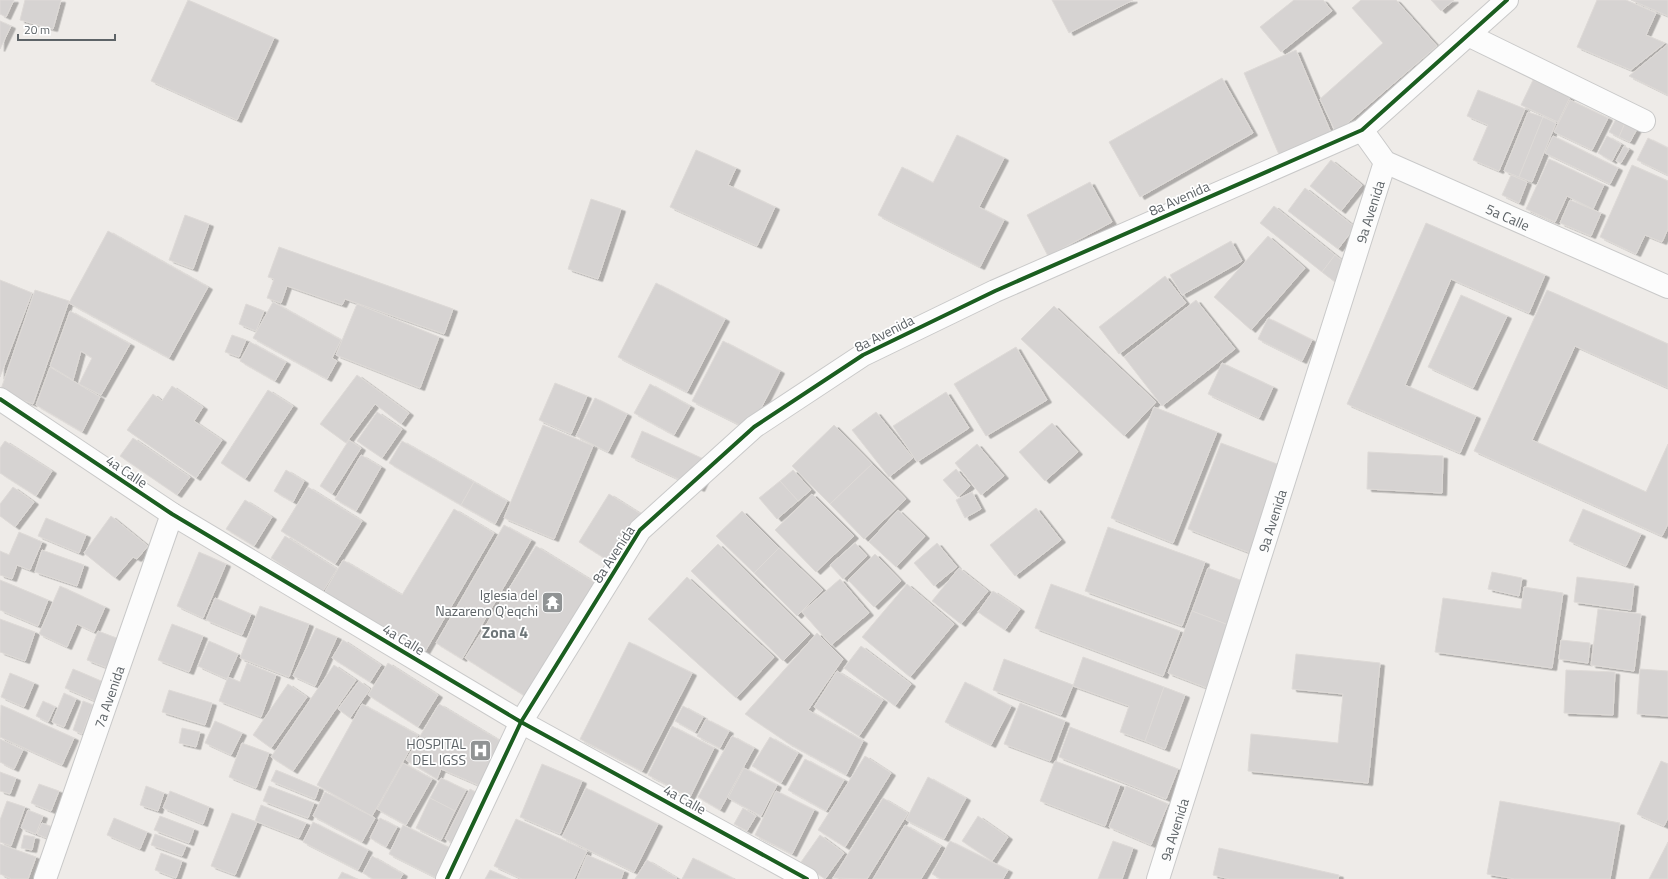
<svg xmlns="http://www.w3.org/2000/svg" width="1668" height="879" viewBox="0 0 1668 879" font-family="'Titillium Web',sans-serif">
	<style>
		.building { fill: #d6d3d2; stroke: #dedad7; filter: url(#shadow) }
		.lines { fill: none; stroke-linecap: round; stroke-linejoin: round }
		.minor-casing { stroke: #c9c9c9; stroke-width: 24 }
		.minor { stroke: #fcfcfc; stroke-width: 22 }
		.cycleway-casing { stroke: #fff; stroke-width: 6 }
		.cycleway { stroke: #1b5e20; stroke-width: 4 }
		.labels { text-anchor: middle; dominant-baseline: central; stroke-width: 3.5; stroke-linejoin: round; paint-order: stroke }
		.street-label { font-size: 14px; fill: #5d6367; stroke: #fff }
		.poi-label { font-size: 14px; fill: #5d6367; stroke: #fff; text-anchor: end }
		.quarter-label { font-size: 16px; font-weight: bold; fill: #6e7679; stroke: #fff }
	</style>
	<defs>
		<filter id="shadow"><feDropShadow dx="4.5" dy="2.5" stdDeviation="0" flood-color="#0004"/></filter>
	</defs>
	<rect width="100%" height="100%" fill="#eeebe8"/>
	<g class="building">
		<path d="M0,0H14L6,17L0,14Z"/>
		<path d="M25,0H61L53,29L20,20Z"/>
		<path d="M188,0L274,38L237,120L151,81Z"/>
		<path d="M1052,0H1133L1069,33Z"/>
		<path d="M1294,0H1323L1332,11L1281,52L1260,27Z"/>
		<path d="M1361,0H1396L1437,46L1336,133L1320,99L1383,43L1352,8Z"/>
		<path d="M1431,0H1454L1441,11Z"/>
		<path d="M1597,0H1626L1656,13L1646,35L1665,43L1631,70L1577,47Z"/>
		<path d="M1631,0H1668V16Z"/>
		<path d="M0,21L11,26L0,49Z"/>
		<path d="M1668,44V95L1629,76Z"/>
		<path d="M1296,50L1332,135L1280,157L1244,73Z"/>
		<path d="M1222,78L1253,133L1140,197L1109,142Z"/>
		<path d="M1533,80L1570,97L1558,122L1521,105Z"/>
		<path d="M1478,90L1525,109L1499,171L1473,160L1488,125L1467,116Z"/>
		<path d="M1570,100L1608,118L1592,150L1554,132Z"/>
		<path d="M1528,112L1543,117L1519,177L1504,171Z"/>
		<path d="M1543,117L1556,123L1532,182L1519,177Z"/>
		<path d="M1616,119L1625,123L1619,137L1609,132Z"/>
		<path d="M1625,123L1637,129L1630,142L1619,137Z"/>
		<path d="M957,135L1004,158L979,207L1004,220L980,267L878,215L902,167L933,183Z"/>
		<path d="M1553,136L1618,168L1610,184L1545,153Z"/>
		<path d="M1607,136L1621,144L1612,161L1598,153Z"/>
		<path d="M1648,138L1668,148V175L1637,160Z"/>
		<path d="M1624,146L1629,149L1621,163L1616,161Z"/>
		<path d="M696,150L736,168L728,185L775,207L757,246L670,207Z"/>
		<path d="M1549,159L1604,185L1593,209L1567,196L1555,222L1526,209Z"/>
		<path d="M1331,160L1362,185L1341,211L1310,186Z"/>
		<path d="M1632,165L1668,181V229L1662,242L1645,235L1636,254L1600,237Z"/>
		<path d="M1511,175L1527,182L1519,203L1502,195Z"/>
		<path d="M1090,182L1112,222L1048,256L1027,215Z"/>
		<path d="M1305,188L1355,227L1338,249L1288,211Z"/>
		<path d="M591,199L621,209L598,279L568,269Z"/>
		<path d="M1570,200L1601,213L1591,236L1560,223Z"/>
		<path d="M1274,206L1335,255L1322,272L1260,223Z"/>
		<path d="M185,215L209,224L193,269L169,260Z"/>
		<path d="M1426,223L1545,275L1529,313L1451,279L1405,385L1476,416L1460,453L1347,404Z"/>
		<path d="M108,231L208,287L169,358L69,303Z"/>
		<path d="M1268,236L1305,268L1251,330L1214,297Z"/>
		<path d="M1231,241L1242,261L1182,295L1170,275Z"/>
		<path d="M279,247L453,309L444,334L345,299L342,305L287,286L281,303L267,298L274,279L268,277Z"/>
		<path d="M1335,255L1348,265L1335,282L1322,272Z"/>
		<path d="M1165,276L1186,303L1119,354L1099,327Z"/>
		<path d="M0,280L32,293L0,377Z"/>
		<path d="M656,283L725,319L687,392L618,357Z"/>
		<path d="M35,290L69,301L33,404L0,392Z"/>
		<path d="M1547,290L1668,344V388L1575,346L1532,440L1646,492L1668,444V524L1662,536L1474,451Z"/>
		<path d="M1461,295L1507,316L1473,388L1428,367Z"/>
		<path d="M1196,300L1235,349L1162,406L1124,357Z"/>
		<path d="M273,302L341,340L332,358L337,361L327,379L253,338Z"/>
		<path d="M246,304L264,311L256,331L239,324Z"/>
		<path d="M357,304L439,337L420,388L336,355Z"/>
		<path d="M1054,306L1156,402L1124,436L1021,339Z"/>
		<path d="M70,311L130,344L101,395L79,384L92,358L81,351L73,380L50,366Z"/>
		<path d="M1268,318L1312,340L1302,361L1258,339Z"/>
		<path d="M232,335L246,340L239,357L225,352Z"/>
		<path d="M723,341L780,371L750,430L692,401Z"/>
		<path d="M250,342L286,362L275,381L240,361Z"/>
		<path d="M1016,347L1047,400L986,436L954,384Z"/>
		<path d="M1222,363L1273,387L1259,418L1208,394Z"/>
		<path d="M50,367L100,397L82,432L36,405Z"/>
		<path d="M357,375L409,413L401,424L375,404L346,443L320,424Z"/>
		<path d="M555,383L587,396L571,434L539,420Z"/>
		<path d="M650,384L690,406L674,435L634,413Z"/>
		<path d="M172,386L203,407L194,421L222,440L196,478L127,430L153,394L162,401Z"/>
		<path d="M268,390L293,406L245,479L221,463Z"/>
		<path d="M946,392L969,428L917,462L893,426Z"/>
		<path d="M595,398L627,414L608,452L576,436Z"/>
		<path d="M1154,407L1217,432L1173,543L1111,518Z"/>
		<path d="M377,412L402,429L382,458L357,441Z"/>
		<path d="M876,412L913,458L889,477L852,430Z"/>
		<path d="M1052,423L1078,452L1045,481L1019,452Z"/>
		<path d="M543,425L593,446L554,539L504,518Z"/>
		<path d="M834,425L872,464L830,504L792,466Z"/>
		<path d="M642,431L712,463L700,489L631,457Z"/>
		<path d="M133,438L190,477L177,495L120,456Z"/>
		<path d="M349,440L361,448L332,494L320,486Z"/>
		<path d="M5,441L52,471L36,496L0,473V448Z"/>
		<path d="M402,441L474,482L461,505L389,463Z"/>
		<path d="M1221,443L1285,467L1253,554L1188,529Z"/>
		<path d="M977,444L1004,476L981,495L955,463Z"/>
		<path d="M1368,452L1443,456L1442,493L1367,489Z"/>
		<path d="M361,455L381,467L356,511L335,499Z"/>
		<path d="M872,464L906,499L864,539L830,504Z"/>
		<path d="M956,469L970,486L958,497L943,480Z"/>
		<path d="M286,470L304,481L293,502L274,491Z"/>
		<path d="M793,470L811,490L798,501L780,481Z"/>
		<path d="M780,481L798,501L777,519L759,498Z"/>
		<path d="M474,482L507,501L495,524L461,505Z"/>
		<path d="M13,487L34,502L15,527L0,516V504Z"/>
		<path d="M308,487L362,521L335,564L281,531Z"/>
		<path d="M972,492L981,509L965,518L956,500Z"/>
		<path d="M609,494L647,518L617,566L579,542Z"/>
		<path d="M812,494L854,536L816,572L775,530Z"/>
		<path d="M245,500L272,517L254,546L226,529Z"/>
		<path d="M1036,508L1061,540L1015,576L990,545Z"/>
		<path d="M454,509L494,533L423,655L323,595L343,560L402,595Z"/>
		<path d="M1583,509L1641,534L1626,566L1569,541Z"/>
		<path d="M898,510L925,536L896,567L869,542Z"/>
		<path d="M742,511L779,548L754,573L716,536Z"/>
		<path d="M111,516L148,546L137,559L133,557L115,578L84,553Z"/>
		<path d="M46,518L86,535L79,553L38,536Z"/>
		<path d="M504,525L531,540L462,659L436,643Z"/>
		<path d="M1108,527L1205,562L1182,626L1085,591Z"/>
		<path d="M19,532L42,542L30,570L17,565L12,579L0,575V551L9,555Z"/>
		<path d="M285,536L337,569L323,591L271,558Z"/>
		<path d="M855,543L867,556L843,579L830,565Z"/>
		<path d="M937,543L957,567L934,586L914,563Z"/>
		<path d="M718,544L810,634L783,661L691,571Z"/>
		<path d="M536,546L607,590L536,703L465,658Z"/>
		<path d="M779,548L823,590L797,616L754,573Z"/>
		<path d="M42,550L84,565L77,586L35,572Z"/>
		<path d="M199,552L226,564L203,618L177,606Z"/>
		<path d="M875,554L901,581L874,607L848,580Z"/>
		<path d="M959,568L988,591L961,624L932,601Z"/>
		<path d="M1208,568L1248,583L1231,626L1192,611Z"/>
		<path d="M1492,572L1522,578L1519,596L1488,589Z"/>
		<path d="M687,577L774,657L736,698L648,619Z"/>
		<path d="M1577,577L1634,584L1631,610L1574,602Z"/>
		<path d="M840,579L869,613L831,645L802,612Z"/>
		<path d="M0,580L48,600L38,626L0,610Z"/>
		<path d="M907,584L954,624L910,677L862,637Z"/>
		<path d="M1051,584L1180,631L1163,676L1035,628Z"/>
		<path d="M60,586L105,607L94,632L77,624L67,647L39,634Z"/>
		<path d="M1524,587L1563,593L1552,668L1435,652L1443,598L1521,609Z"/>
		<path d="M993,591L1020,609L1005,630L978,612Z"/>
		<path d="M215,598L251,614L242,635L206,620Z"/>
		<path d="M260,606L309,624L289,677L240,658Z"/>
		<path d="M1598,609L1641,614L1634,671L1591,665Z"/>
		<path d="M1192,611L1231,626L1207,688L1168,673Z"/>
		<path d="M0,619L35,632L25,661L0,652Z"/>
		<path d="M172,624L203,636L189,672L158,660Z"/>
		<path d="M316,628L337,637L315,686L293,676Z"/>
		<path d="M98,631L119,639L108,668L87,660Z"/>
		<path d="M817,633L843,659L808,710L863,741L846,775L788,743L745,714Z"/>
		<path d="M343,640L381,665L370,682L332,658Z"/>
		<path d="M1561,640L1590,643L1588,663L1559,659Z"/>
		<path d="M209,641L238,654L227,679L198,666Z"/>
		<path d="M629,642L692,673L642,771L580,739Z"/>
		<path d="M861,646L911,684L895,706L844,668Z"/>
		<path d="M1296,654L1380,663L1368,783L1248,771L1251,734L1338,743L1343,694L1292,689Z"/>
		<path d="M1083,657L1164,687L1145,741L1120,732L1129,706L1073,686Z"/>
		<path d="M1004,659L1073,685L1061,715L993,690Z"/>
		<path d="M247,663L276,675L261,717L219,701L228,677L240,682Z"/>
		<path d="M388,663L438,695L418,727L368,695Z"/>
		<path d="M334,665L356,680L293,771L271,757Z"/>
		<path d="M73,669L108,684L100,703L65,688Z"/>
		<path d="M1640,669L1668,671V716L1637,714Z"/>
		<path d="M1566,670L1615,672L1613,715L1564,713Z"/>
		<path d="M837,671L883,700L859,736L814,707Z"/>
		<path d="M10,673L34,683L24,707L1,697Z"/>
		<path d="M359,681L370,689L350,718L338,709Z"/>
		<path d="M965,682L1011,706L991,745L945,722Z"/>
		<path d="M288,684L307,697L271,748L253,735Z"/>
		<path d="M1164,687L1185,695L1165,749L1145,741Z"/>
		<path d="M169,690L212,703L205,725L162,712Z"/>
		<path d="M64,693L76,699L64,727L52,722Z"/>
		<path d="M43,701L55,707L48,722L36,716Z"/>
		<path d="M83,701L93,705L82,734L73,730Z"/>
		<path d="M1020,703L1065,721L1050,761L1004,744Z"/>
		<path d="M362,704L418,735L372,816L317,785Z"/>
		<path d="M439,704L510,747L492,791L441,769L437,779L406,760Z"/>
		<path d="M1,705L74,738L62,765L0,737Z"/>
		<path d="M683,706L703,717L695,732L675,721Z"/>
		<path d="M706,719L729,731L720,748L697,736Z"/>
		<path d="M215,721L242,733L231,755L205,743Z"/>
		<path d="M672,726L714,748L690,797L648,775Z"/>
		<path d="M1070,727L1178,769L1166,799L1059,757Z"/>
		<path d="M182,728L200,732L196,747L179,743Z"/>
		<path d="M732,736L754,748L720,810L698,797Z"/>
		<path d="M770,737L798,753L781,783L752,766Z"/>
		<path d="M0,739L23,750L14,769L0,762Z"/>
		<path d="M242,743L269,753L256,788L229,777Z"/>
		<path d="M865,756L891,773L845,847L818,830Z"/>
		<path d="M805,759L844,780L826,811L788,790Z"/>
		<path d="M1055,761L1120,785L1105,826L1040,801Z"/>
		<path d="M1661,761L1668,764V818L1664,826L1637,814Z"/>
		<path d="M403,763L432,779L406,825L377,809Z"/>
		<path d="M542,764L582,781L560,834L520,817Z"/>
		<path d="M744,768L777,785L761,816L728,798Z"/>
		<path d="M276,770L319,788L315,799L271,781Z"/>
		<path d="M0,772L16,778L10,794L0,791Z"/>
		<path d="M928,777L966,798L944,839L906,820Z"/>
		<path d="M441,778L466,790L455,811L430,798Z"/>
		<path d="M39,784L59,791L51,811L31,803Z"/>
		<path d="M146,786L164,793L158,811L140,805Z"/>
		<path d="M269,786L314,803L308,818L263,801Z"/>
		<path d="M1126,786L1168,804L1151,845L1109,827Z"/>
		<path d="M586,788L658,824L634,872L562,837Z"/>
		<path d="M470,789L489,799L465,849L445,839Z"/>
		<path d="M170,791L209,807L203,824L163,808Z"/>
		<path d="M776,791L814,810L792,854L755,835Z"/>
		<path d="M325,792L375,818L362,842L313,816Z"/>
		<path d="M430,798L455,811L441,840L416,828Z"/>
		<path d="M883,798L908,813L867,879L833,878Z"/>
		<path d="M7,801L25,807L11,846L0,842V820Z"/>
		<path d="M1500,801L1620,823L1610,879H1515L1487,874Z"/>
		<path d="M261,805L306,823L299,838L255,821Z"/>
		<path d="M743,808L756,816L747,831L734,824Z"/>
		<path d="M28,810L43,816L36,834L21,828Z"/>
		<path d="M232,813L257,822L235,875L211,866Z"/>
		<path d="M160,816L194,829L189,843L154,830Z"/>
		<path d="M978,816L1008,837L992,861L962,841Z"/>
		<path d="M114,818L147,832L140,849L107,835Z"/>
		<path d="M380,818L397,827L386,847L370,838Z"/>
		<path d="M516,819L587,851L574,879H522L494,866Z"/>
		<path d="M313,822L368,850L358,870L303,842Z"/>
		<path d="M42,823L58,829L54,841L37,834Z"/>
		<path d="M403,825L456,851L439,879L389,854Z"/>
		<path d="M905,825L941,846L921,879H873Z"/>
		<path d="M155,834L186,846L182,856L151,845Z"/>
		<path d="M24,835L35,837L32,850L21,848Z"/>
		<path d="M820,835L844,853L825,879L801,862Z"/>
		<path d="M950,841L1008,870L1003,879H941L932,874Z"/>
		<path d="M1113,841L1133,848L1122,879H1098Z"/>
		<path d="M1668,842V879H1649Z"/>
		<path d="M0,844L36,857L28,879H12L0,874Z"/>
		<path d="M1219,848L1339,875L1338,879H1230L1213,875Z"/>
		<path d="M161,853L182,861L176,878L155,870Z"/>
		<path d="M587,855L624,871L621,879H577Z"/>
		<path d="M372,856L403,874L400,879H373L363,873Z"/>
		<path d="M693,858L734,879H682Z"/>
		<path d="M647,860L677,878L676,879H635Z"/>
		<path d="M490,870L510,879H485Z"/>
		<path d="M342,872L357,879H338Z"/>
	</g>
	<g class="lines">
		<defs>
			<g id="minor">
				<path d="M1468,35L1644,121"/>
				<path id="s1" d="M1362,130L1385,162L1668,287"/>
				<path d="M0,399L172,514L521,722L807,879"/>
				<path id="s2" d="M45,879L172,514"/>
				<path d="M447,879L521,722L640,530L754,427L863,355L995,291L1362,130L1507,0"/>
				<path id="s3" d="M1158,879L1385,162"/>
			</g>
		</defs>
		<use href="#minor" class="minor-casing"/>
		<use href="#minor" class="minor"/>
		<defs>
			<g id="cycleway">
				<path d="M0,399L172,514L521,722L807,879"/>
				<path d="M447,879L521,722L640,530L754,427L863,355L995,291L1362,130L1507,0"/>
			</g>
		</defs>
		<use href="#cycleway" class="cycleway-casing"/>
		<use href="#cycleway" class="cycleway"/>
	</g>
	<defs>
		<symbol id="temple-square" viewBox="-11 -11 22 22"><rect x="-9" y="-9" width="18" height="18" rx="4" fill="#909394" stroke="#fff"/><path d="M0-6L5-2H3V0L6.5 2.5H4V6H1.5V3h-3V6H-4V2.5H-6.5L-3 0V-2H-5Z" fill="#fff"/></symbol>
		<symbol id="hospital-square" viewBox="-11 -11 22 22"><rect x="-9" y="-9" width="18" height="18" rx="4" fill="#909394" stroke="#fff"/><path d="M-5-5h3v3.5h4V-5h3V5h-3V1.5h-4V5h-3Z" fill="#fff"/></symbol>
	</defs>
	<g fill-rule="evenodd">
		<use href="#temple-square" x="540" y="590" width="25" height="25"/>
		<use href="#hospital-square" x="468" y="738" width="25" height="25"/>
	</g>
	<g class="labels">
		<g class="street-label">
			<text transform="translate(1179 198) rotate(-24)">8a Avenida</text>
			<text stroke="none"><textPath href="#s3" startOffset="700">9a Avenida</textPath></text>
			<text stroke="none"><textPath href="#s1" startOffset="174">5a Calle</textPath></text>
			<text transform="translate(884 333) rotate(-27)">8a Avenida</text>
			<text transform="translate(127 471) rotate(34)">4a Calle</text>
			<text stroke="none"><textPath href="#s3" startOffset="376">9a Avenida</textPath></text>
			<text transform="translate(613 554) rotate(-57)">8a Avenida</text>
			<text transform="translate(404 639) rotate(31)">4a Calle</text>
			<text stroke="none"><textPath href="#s2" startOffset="193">7a Avenida</textPath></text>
			<text transform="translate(685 799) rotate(29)">4a Calle</text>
			<text stroke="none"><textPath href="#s3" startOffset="52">9a Avenida</textPath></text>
		</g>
		<g class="poi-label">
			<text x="538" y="594">Iglesia del<tspan x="538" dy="16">Nazareno Q'eqchi</tspan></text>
			<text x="466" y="743">HOSPITAL<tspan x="466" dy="16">DEL IGSS</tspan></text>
		</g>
		<g class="quarter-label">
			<text x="505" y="632">Zona 4</text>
		</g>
	</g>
	<path d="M18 34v6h97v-6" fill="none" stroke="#5d6367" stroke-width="2"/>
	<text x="24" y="34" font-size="12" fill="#5d6367" stroke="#ffffff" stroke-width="3" paint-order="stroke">20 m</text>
</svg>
